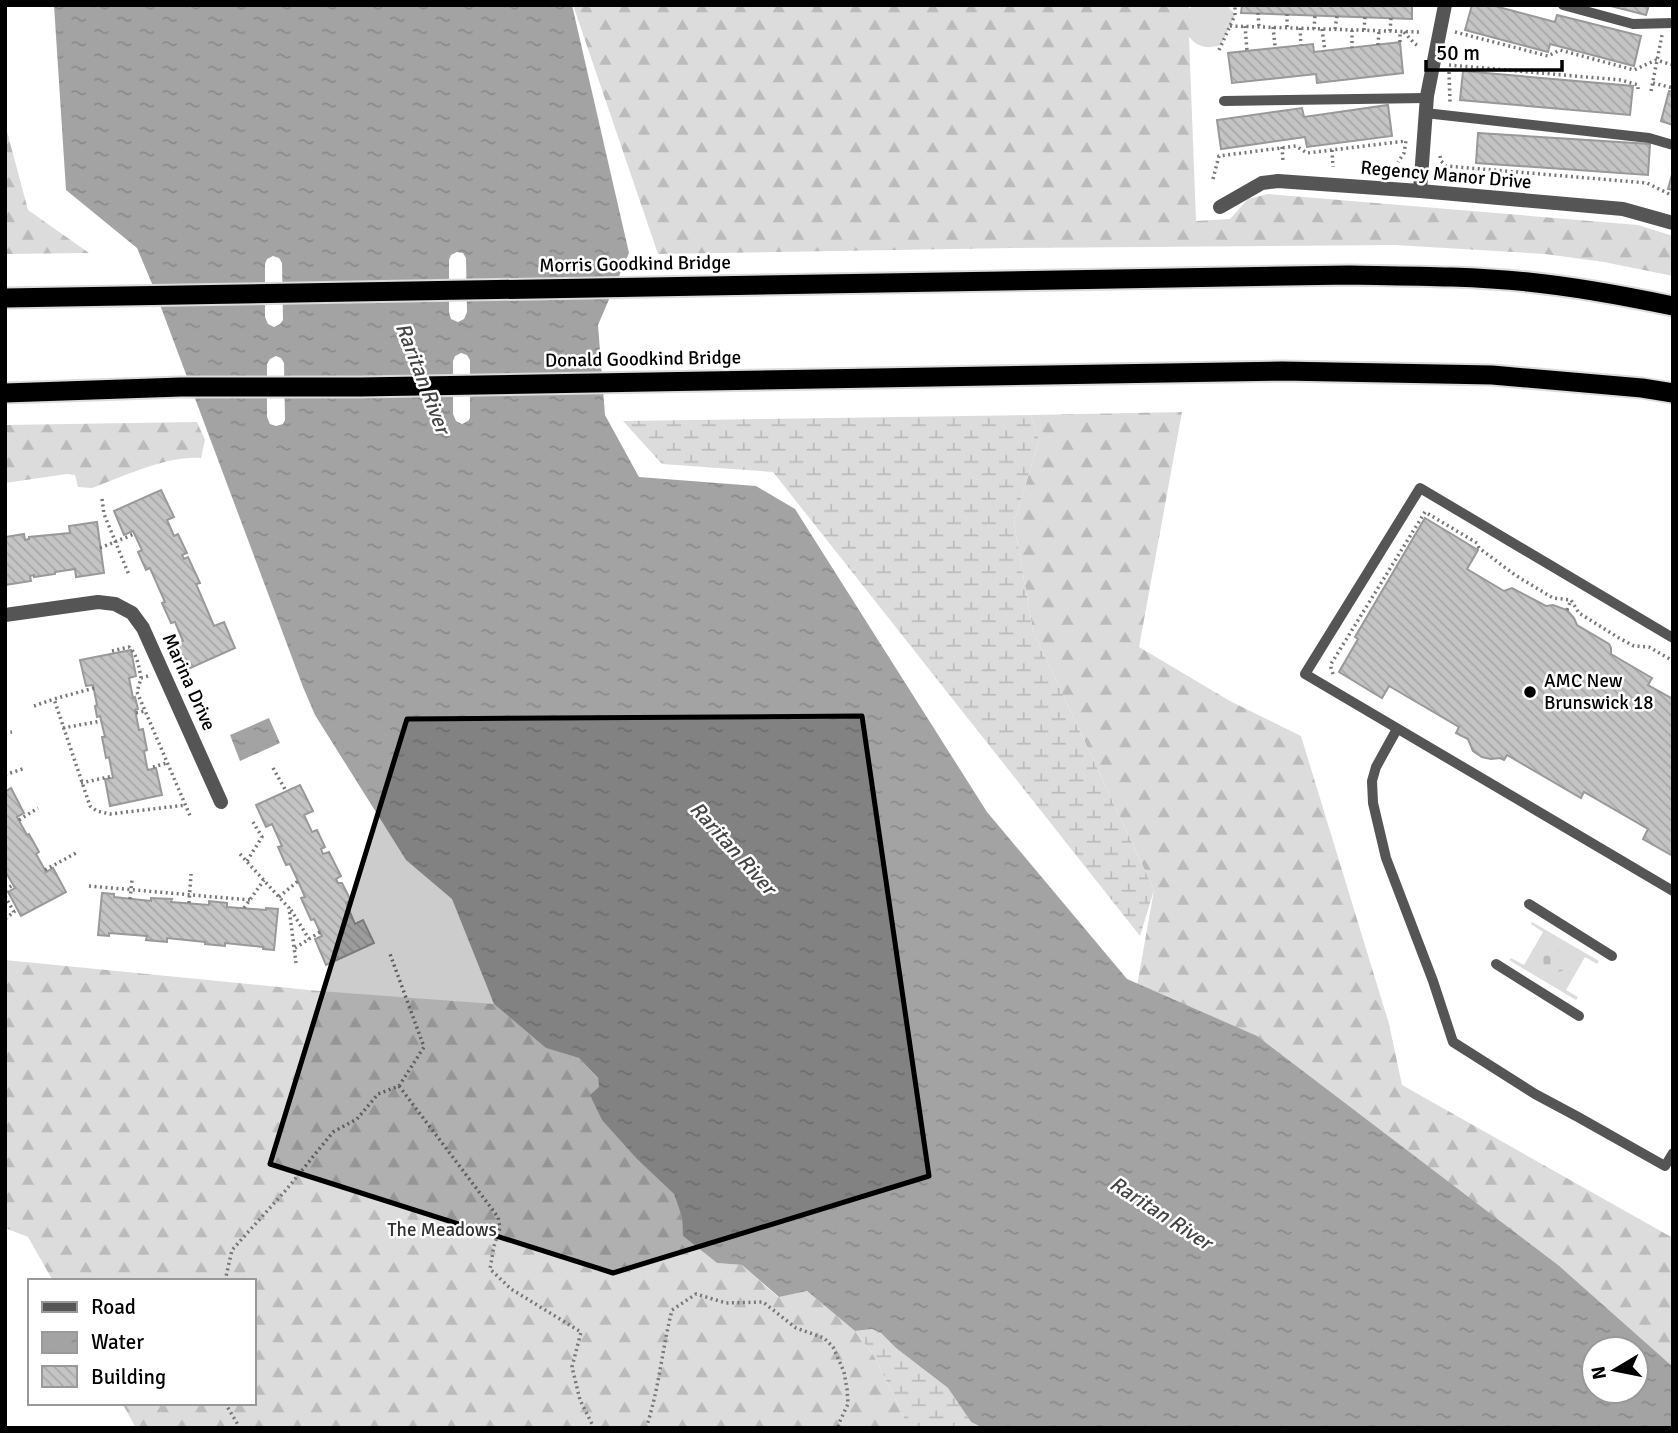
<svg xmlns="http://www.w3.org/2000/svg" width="1678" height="1433" viewBox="0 0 1678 1433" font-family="Signika,sans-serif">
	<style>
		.green { fill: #dcdcdc }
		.forest { fill: url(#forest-firs) }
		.wetland { fill: url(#wetland-marsh) }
		.cemetery { fill: url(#cemetery-stones) }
		.water { fill: url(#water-ripples); fill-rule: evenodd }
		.pier { fill: #fff }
		.building { fill: url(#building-back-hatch); stroke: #999; stroke-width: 2 }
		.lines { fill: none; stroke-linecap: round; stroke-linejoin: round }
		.trunk-casing { stroke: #dbdbdb; stroke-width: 23 }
		.path { stroke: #777; stroke-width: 3.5; stroke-dasharray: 2 3.5; stroke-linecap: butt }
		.service { stroke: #555; stroke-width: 10 }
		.minor { stroke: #555; stroke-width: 14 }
		.trunk { stroke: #000; stroke-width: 19 }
		.marked { fill: #000; fill-opacity: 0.2; stroke: #000; stroke-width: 5; stroke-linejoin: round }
		.poi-dot { fill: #000; stroke: #fff; stroke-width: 2.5 }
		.labels { text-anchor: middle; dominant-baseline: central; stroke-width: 5; stroke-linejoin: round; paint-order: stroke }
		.street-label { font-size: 19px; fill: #000; stroke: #fff }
		.poi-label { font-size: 19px; fill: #000; stroke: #fff; text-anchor: start }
		.park-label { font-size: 19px; fill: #333; stroke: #fff }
		.water-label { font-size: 21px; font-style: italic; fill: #444; stroke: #fff }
	</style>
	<defs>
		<pattern id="forest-firs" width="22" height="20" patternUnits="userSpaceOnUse" patternTransform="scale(1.75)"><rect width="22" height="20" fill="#dcdcdc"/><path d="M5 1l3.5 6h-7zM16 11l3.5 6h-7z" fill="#bbb"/></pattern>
		<pattern id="wetland-marsh" width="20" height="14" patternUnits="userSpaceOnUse" patternTransform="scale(1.75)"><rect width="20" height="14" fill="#dcdcdc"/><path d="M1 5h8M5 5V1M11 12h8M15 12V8" fill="none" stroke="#bbb"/></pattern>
		<pattern id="cemetery-stones" width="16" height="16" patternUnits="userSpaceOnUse" patternTransform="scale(1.75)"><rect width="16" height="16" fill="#dcdcdc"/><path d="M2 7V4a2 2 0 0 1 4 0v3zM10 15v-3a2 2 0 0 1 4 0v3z" fill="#bbb"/></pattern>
		<pattern id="water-ripples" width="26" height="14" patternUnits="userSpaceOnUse" patternTransform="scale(1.75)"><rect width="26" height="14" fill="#a3a3a3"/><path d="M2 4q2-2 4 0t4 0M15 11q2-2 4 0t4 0" fill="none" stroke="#8b8b8b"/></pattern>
		<pattern id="building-back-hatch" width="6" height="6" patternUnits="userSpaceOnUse" patternTransform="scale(1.75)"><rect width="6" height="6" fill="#c4c4c4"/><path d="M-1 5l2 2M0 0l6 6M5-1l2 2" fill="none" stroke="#a7a7a7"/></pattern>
	</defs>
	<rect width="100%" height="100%" fill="#fff"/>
	<g class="green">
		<path d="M1193,5H1227L1235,15L1221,45C1207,49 1199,48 1189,37V9Z"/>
		<path d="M1532,922L1599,961L1597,964L1585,957L1566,990L1578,997L1576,1000L1509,960L1511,958L1524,965L1543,932L1531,924Z"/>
	</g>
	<g class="forest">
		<path d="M573,5H1189V37L1196,221L1230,219L1248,199L1268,194L1638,225L1673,236V276L1604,262L1545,254L1395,245L1013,248L658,254Z"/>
		<path d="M5,124L28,210L89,253L5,254Z"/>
		<path d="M1182,412L1139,647L1230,701L1301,736L1389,1024L1402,1085L1673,1238V1416L1636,1391V1349H1594L1137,986L1154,890L1033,631L1014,523L1039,440L1031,415Z"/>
		<path d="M197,422L205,440L201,458C165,456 126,476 92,488L78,487L75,475L67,474L5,483V425Z"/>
		<path d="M5,960L319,991L494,1004L546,1048L579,1058L598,1079L599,1087L638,1160L674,1194L682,1217L683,1236L717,1263L742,1265L778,1297L807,1291L855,1331L874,1356L904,1416V1428H136L122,1403H254V1281H53L28,1237L5,1228Z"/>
	</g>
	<g class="wetland">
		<path d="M1031,415L1039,440L1014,523L1033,631L1154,890L1140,936L773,472L662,464L623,421Z"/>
		<path d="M872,1329L881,1333L896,1348L948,1388L971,1422L983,1428H904V1416L874,1356L855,1331Z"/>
	</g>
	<path class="cemetery" d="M1561,950L1563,971L1544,973L1542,951Z"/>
	<g class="water">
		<path d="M54,5H572L629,253L598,325L605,415L639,477L756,486L795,509L987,812L1127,979L1257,1036L1558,1265L1673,1367V1428H983L971,1422L948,1388L896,1348L881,1333L872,1329L855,1331L807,1291L779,1297L742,1265L717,1263L683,1236L682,1217L674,1194L638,1160L602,1120L590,1095L599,1087L598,1078L579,1058L546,1048L494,1004L452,899L406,860L315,715L303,687L153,286L137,248L66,190ZM1594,1349H1636V1391H1594Z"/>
		<path d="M269,718L280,743L240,761L230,735Z"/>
	</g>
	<g class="pier">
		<path d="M457,252L463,253L466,258L467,312L464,319L458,322L451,319L449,312V260L451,255Z"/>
		<path d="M273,256L279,258L282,263L283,320L280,324L274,327L268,324L265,317V264L267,259Z"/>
		<path d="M461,353L467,355L470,360V418L468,421L462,424L456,421L453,414V361L455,356Z"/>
		<path d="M276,356L281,358L284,363L285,420L283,424L276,426L270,424L267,417V364L270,359Z"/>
	</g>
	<g class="building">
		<path d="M1242,5H1412V19L1241,13Z"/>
		<path d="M1472,5H1491L1555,22L1557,15L1641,36L1634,66L1550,44L1548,52L1465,30Z"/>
		<path d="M1607,5H1649L1646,15Z"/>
		<path d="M1400,42L1403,73L1317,83L1316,74L1232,83L1228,53L1313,44L1314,52Z"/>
		<path d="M1463,71L1633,86L1630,115L1460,100Z"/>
		<path d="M1669,91L1673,92V125L1661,121Z"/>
		<path d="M1388,105L1392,136L1307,147L1305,137L1221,149L1217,120L1302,108L1304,117Z"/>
		<path d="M1478,133L1650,144L1648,175L1476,163Z"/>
		<path d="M1673,171V190L1668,189Z"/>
		<path d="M161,490L174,517L167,520L174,536L178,534L187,553L182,555L184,559L188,557L200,583L196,584L214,626L224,622L235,648L186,670L175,644L183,641L175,622L171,623L162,603L165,602L150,568L146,570L138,552L142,550L133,531L124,535L114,511Z"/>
		<path d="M1425,518L1478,550L1467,569L1504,591L1512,588L1546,606L1553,605L1567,610L1574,618L1577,625L1609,644L1611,648V654L1652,678L1648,685L1673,699V856L1643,839L1648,829L1584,792L1581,798L1507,755L1504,760L1500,758L1491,759L1482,757L1473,751L1468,739L1456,733L1459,727L1389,686L1382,698L1339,672L1358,639L1355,637Z"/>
		<path d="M97,522L104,573L76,577L75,569L55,572V574L34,577V575L30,576L31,581L5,585V537L24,534L25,540L29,539V537L70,533L69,526Z"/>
		<path d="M131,650L136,676L129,678L133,698L135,697L138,709L135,710L139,730L143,729L147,750L144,751L147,767L148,770L156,768L162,795L110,806L105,779L113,778L109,757L106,758L102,737H105L100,716L97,717L95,706L97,705L93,685L86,686L80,660Z"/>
		<path d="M300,785L313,811L304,815L312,832L317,830L325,847L321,849L323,854L329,852L341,876L336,879L338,883H342L351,901L346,903L355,924L363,920L374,943L326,965L315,939L322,936L314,919L311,920L301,898L305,897L298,881L290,864L286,865L278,847L282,846L272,824L266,827L256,805Z"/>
		<path d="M11,788L24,813L17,817L27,835L29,834L39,852L36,854L45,870L46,872L53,868L66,892L21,916L8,892L15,888L5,871V792Z"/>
		<path d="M102,893L114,894V897L151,901V898L172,899L171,902L209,905V901L227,903V907L266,910V908L278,909L274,950L263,949V947L225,943V946L205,944V942L167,938V942L146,940L147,936L109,933V936L98,935Z"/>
	</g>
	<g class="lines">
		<defs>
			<g id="trunk">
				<path d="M5,298L1350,275C1409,276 1469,276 1528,282C1577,287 1625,296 1673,306"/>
				<path d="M5,393L181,387H361L1282,371L1492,375L1642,388L1673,393"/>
			</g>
		</defs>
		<use href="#trunk" class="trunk-casing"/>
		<g class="path">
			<path d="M1258,13L1259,27"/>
			<path d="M1287,14V28"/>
			<path d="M1230,26L1419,32"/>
			<path d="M1245,26L1247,51"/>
			<path d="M1273,27L1275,46"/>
			<path d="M1300,28L1301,45"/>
			<path d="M1314,29L1315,15"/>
			<path d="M1322,29L1325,51"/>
			<path d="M1335,29L1337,16"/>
			<path d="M1352,30V48"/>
			<path d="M1364,30L1365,17"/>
			<path d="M1390,31L1391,18"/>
			<path d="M1404,32L1414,43L1418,46"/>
			<path d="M1455,32L1548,56L1560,50L1634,70L1656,60L1673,65"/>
			<path d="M1400,42V32"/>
			<path d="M1378,45L1379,31"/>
			<path d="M1219,50L1235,15V5"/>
			<path d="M1449,65L1621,80L1638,85V89"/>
			<path d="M1449,72L1450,102"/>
			<path d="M1653,83L1673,88"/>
			<path d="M1651,91L1662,35"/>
			<path d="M1282,147L1283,161"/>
			<path d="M1332,150L1333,167"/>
			<path d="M1440,156L1441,161L1446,166L1647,183L1673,196"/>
			<path d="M1213,179L1219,156L1296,146L1307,153L1406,141L1404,153L1398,162"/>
			<path d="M102,499L104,514L129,575"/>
			<path d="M100,548L134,534"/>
			<path d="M1567,610L1571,600"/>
			<path d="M112,651L129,647C137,654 139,667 141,678"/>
			<path d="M1333,674L1331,668V664L1425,512L1477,543L1479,548L1515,575L1553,598L1571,600L1579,613L1619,638L1634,646L1649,647L1673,661"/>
			<path d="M148,676L141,678L137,692L191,818"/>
			<path d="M94,688L54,699L90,806L97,811L110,814L186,805"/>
			<path d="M34,706L54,699"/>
			<path d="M136,713L145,711"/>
			<path d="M63,728L101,721"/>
			<path d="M5,733L12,732"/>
			<path d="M153,767L167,763"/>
			<path d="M273,768L286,791"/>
			<path d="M5,775L25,768"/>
			<path d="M81,783L113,776"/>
			<path d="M19,820L38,808"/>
			<path d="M240,854L289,908L296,963"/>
			<path d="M247,861L262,837L253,822"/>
			<path d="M45,870L76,853"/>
			<path d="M89,886L250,900"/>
			<path d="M5,890L13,885"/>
			<path d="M5,896L14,912L5,919"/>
			<path d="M279,897L298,881"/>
			<path d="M130,899L132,880"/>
			<path d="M189,903L191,874"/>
			<path d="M244,908L264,880"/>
			<path d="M291,910L309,939"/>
			<path d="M295,948L320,932"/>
			<path d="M399,1086L498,1217L500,1228L494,1246L490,1269L511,1289L581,1332L572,1367L580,1400L594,1428"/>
			<path d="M225,1281L232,1250L286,1190L333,1132L357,1119L378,1094L399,1086L424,1047L390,954"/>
			<path d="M225,1403L240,1428"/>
			<path d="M646,1428C659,1390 662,1349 672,1310L696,1294L726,1303L763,1302L796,1328L824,1338L833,1347L844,1372L847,1389L848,1404L839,1423L838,1428"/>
		</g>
		<g class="service">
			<path d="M1563,5L1633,24L1673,23"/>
			<path d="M1224,101L1427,98"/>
			<path d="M1425,113L1649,138L1673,145"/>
			<path d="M1673,638L1420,488L1305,674L1673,891"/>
			<path d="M1397,729L1376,767L1372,781L1373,803L1386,858L1433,981L1453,1042L1535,1094L1578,1117L1665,1166L1673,1153"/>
			<path d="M1529,904L1612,956"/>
			<path d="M1496,964L1579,1016"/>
		</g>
		<g class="minor">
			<path d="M1420,191L1427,96L1445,5"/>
			<path d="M1220,207L1262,183L1278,181L1420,191L1623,209L1673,223"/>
			<path d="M5,615L98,602L115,604L132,613L143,628L221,802"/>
		</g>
		<use href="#trunk" class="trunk"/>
	</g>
	<path class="marked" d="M862,716L929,1176L613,1273L270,1164L407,719Z"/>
	<circle class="poi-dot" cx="1530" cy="692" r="7"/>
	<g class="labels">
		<g class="street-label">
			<text transform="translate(1446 175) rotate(5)">Regency Manor Drive</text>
			<text transform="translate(635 264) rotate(-1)">Morris Goodkind Bridge</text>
			<text transform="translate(643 359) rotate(-1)">Donald Goodkind Bridge</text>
			<text transform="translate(189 682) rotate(66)">Marina Drive</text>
		</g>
		<g class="poi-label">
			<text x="1544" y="681">AMC New<tspan x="1544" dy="22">Brunswick 18</tspan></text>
		</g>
		<g class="park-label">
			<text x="442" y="1230">The Meadows</text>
		</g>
		<g class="water-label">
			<text transform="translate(423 378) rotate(69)">Raritan River</text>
			<text transform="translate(733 848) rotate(48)">Raritan River</text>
			<text transform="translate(1161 1213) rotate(33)">Raritan River</text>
		</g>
	</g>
	<rect width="1678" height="1433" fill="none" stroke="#000000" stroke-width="14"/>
	<rect x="28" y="1279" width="228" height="126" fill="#ffffff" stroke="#999999" stroke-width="2"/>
	<rect x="42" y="1302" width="35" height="10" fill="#555555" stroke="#999999" stroke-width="2"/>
	<text x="91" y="1314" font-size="21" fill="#000000">Road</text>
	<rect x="42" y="1332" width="35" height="21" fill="url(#water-ripples)" stroke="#999999" stroke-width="2"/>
	<text x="91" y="1349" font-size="21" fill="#000000">Water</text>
	<rect x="42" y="1366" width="35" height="21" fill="url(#building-back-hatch)" stroke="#999999" stroke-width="2"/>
	<text x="91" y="1384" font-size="21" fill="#000000">Building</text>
	<g transform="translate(1615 1370) rotate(260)"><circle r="33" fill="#ffffff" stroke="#999999" stroke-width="2"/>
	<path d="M0-5L12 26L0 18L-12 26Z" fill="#000000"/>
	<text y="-10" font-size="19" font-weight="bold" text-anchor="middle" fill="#000000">N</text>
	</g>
	<path d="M1426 60v10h136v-10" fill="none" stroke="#000000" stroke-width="3.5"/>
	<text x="1436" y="60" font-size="21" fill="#000000" stroke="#ffffff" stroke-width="5" paint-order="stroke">50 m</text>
</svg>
